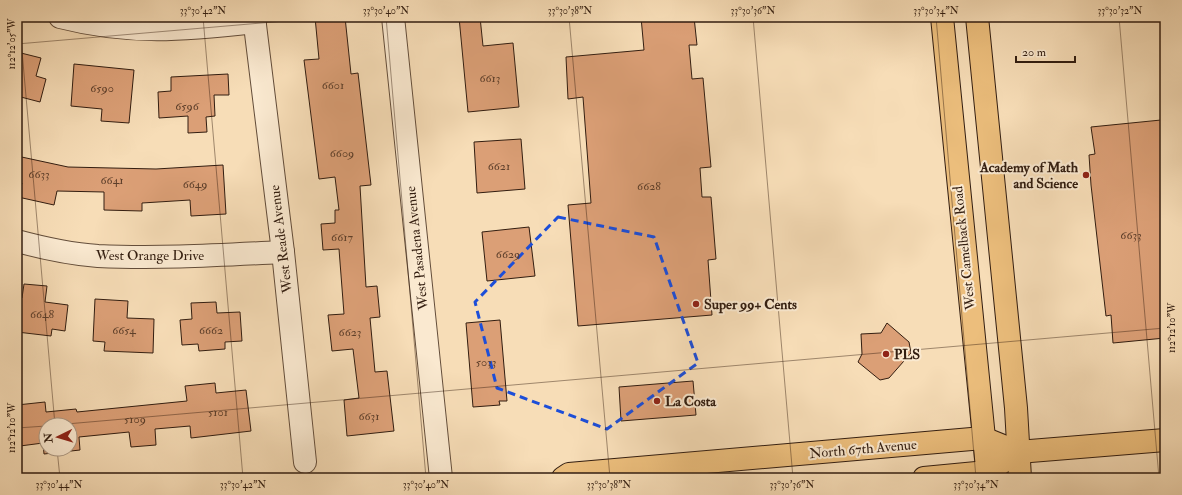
<svg xmlns="http://www.w3.org/2000/svg" width="1182" height="495" viewBox="0 0 1182 495" font-family="'IM FELL Double Pica',serif">
	<style>
		.building { fill: #db9f76; stroke: #321d10; fill-rule: evenodd }
		.lines { fill: none; stroke-linecap: round; stroke-linejoin: round }
		.minor-casing { stroke: #634d3a; stroke-width: 24 }
		.major-casing { stroke: #321d10; stroke-width: 24 }
		.minor { stroke: #fae9d0; stroke-width: 22 }
		.major { stroke: #ecbe7c; stroke-width: 22 }
		.marked { fill: none; stroke: #1d4ed8; stroke-width: 3; stroke-dasharray: 8 5; stroke-linejoin: round }
		.ticks { fill: none; stroke: #321d10; stroke-width: 1; stroke-opacity: 0.45 }
		.poi-dot { fill: #8f2418; stroke: #fae9d0; stroke-width: 1.5 }
		.labels { text-anchor: middle; dominant-baseline: central; stroke-width: 4; stroke-linejoin: round; paint-order: stroke }
		.number-label { font-size: 12px; fill: #5c3e2a }
		.poi-label { font-size: 14px; font-weight: bold; fill: #321d10; stroke: #fae9d0; text-anchor: start }
		.street-label { font-size: 14px; fill: #321d10; stroke: #fae9d0 }
		.neatline { fill: none; stroke: #321d10; stroke-width: 1.5 }
		.ticks-label { font-size: 10px; text-anchor: middle; fill: #321d10 }
	</style>
	<rect width="100%" height="100%" fill="#f7ddb7"/>
	<filter id="stains"><feTurbulence type="fractalNoise" baseFrequency=".005" numOctaves="4"/><feColorMatrix values="0 0 0 0 .2 0 0 0 0 .09 0 0 0 0 .02 0 0 0 .5 -.17"/></filter>
	<radialGradient id="worn" r=".72"><stop offset=".6" stop-color="#630" stop-opacity="0"/><stop offset="1" stop-color="#630" stop-opacity=".3"/></radialGradient>
	<g class="building">
		<path d="M315,17H345L351,74L358,73L371,185L360,186L366,287L377,286L380,317L370,318L375,372L387,371L394,431L347,436L344,400L359,398L353,349L332,351L328,315L344,314L339,249L323,250L321,224L335,223V210H339L335,177L319,179L304,60L319,59Z"/>
		<path d="M459,17H480L483,46L513,43L519,107L468,112Z"/>
		<path d="M641,17H694L697,45H689L692,79L703,78L711,167L700,168L702,197H711L716,259L708,260L712,315L578,326L568,205L591,203L583,97L568,99L566,57L644,50Z"/>
		<path d="M17,52L41,58L36,76L46,79L40,102L17,96Z"/>
		<path d="M74,64L134,70L129,123L101,121L102,109L71,106Z"/>
		<path d="M228,74L229,95H214L215,116L206,117L207,132L188,133V116L159,118L158,92L171,91V77Z"/>
		<path d="M1161,120H1165V338L1113,343L1111,315L1106,316L1091,185L1089,155L1095,154L1091,127Z"/>
		<path d="M521,139L525,189L477,193L474,142Z"/>
		<path d="M17,156L68,167L156,169L223,165L226,214L191,216L190,200L142,203V211L104,210V192L57,191L54,205L18,197L22,183L17,182Z"/>
		<path d="M529,227L535,276L487,281L482,232Z"/>
		<path d="M24,284L47,286L45,302L68,305L65,331L52,329L51,336L17,332V298H22Z"/>
		<path d="M95,299L128,301L127,318L154,319L153,353L104,351L105,342L93,341Z"/>
		<path d="M216,302L217,313L240,312L242,341L225,342V349L199,351L198,344L182,345L180,320L192,319L191,303Z"/>
		<path d="M500,320L507,401H499L500,405L473,407L466,323Z"/>
		<path d="M887,323L909,342L911,353L889,378L880,380L858,362L862,354L861,334L881,333Z"/>
		<path d="M693,381L696,415L621,421L619,387Z"/>
		<path d="M215,383L216,393L246,390L251,431L191,438L190,426L155,429L156,445L131,447L129,432L79,437L80,450L44,454L43,443L20,446L17,405L45,402L46,412L76,409L77,412L187,401L185,386ZM46,425H70V449H46Z"/>
	</g>
	<g class="lines">
		<defs>
			<g id="minor">
				<path d="M60,17C130,35 184,30 255,22"/>
				<path d="M254,17L283,252L305,462"/>
				<path d="M393,17L441,478"/>
				<path d="M17,241C43,248 71,254 98,256C159,259 222,255 283,252"/>
			</g>
			<g id="major">
				<path d="M942,17L988,478"/>
				<path d="M977,17L1016,408L1020,478"/>
				<path d="M563,478L569,474L983,438L1018,452"/>
				<path d="M924,478L987,472L1018,452L1165,440"/>
			</g>
		</defs>
		<use href="#minor" class="minor-casing"/>
		<use href="#major" class="major-casing"/>
		<use href="#minor" class="minor"/>
		<use href="#major" class="major"/>
	</g>
	<path class="marked" d="M558,217L654,237L698,363L607,429L497,388L475,302Z"/>
	<path class="ticks" d="M19,17L55,425M203,17L243,478M386,17L426,478M569,17L610,478M753,17L793,478M936,17L976,478M1119,17L1159,478M17,44L331,17M55,425L1165,328M17,428L46,426M57,449L60,478"/>
	<g class="poi-dot">
		<circle cx="1086" cy="175" r="4"/>
		<circle cx="696" cy="304" r="4"/>
		<circle cx="886" cy="354" r="4"/>
		<circle cx="657" cy="401" r="4"/>
	</g>
	<g class="labels">
		<g class="number-label">
			<text x="490" y="78">6613</text>
			<text x="333" y="85">6601</text>
			<text x="102" y="88">6590</text>
			<text x="187" y="106">6596</text>
			<text x="342" y="153">6609</text>
			<text x="499" y="166">6621</text>
			<text x="39" y="174">6633</text>
			<text x="112" y="180">6641</text>
			<text x="195" y="184">6649</text>
			<text x="649" y="186">6628</text>
			<text x="1131" y="235">6633</text>
			<text x="342" y="237">6617</text>
			<text x="508" y="254">6629</text>
			<text x="42" y="314">6648</text>
			<text x="124" y="330">6654</text>
			<text x="211" y="330">6662</text>
			<text x="350" y="332">6623</text>
			<text x="486" y="362">5033</text>
			<text x="218" y="412">5101</text>
			<text x="369" y="416">6631</text>
			<text x="135" y="419">5109</text>
		</g>
		<g class="poi-label">
			<text x="1078" y="167" text-anchor="end">Academy of Math<tspan x="1078" dy="16">and Science</tspan></text>
			<text x="704" y="304">Super 99+ Cents</text>
			<text x="894" y="354">PLS</text>
			<text x="665" y="401">La Costa</text>
		</g>
		<g class="street-label">
			<text transform="translate(281 239) rotate(-97)">West Reade Avenue</text>
			<text transform="translate(417 248) rotate(-96)">West Pasadena Avenue</text>
			<text transform="translate(964 248) rotate(-96)">West Camelback Road</text>
			<text x="150" y="255">West Orange Drive</text>
			<text transform="translate(863 449) rotate(-5)">North 67th Avenue</text>
		</g>
	</g>
	<rect width="1182" height="495" fill="none" stroke="#f7ddb7" stroke-width="44"/>
	<g transform="translate(58 437) rotate(265)"><circle r="19" fill="#fae9d0" stroke="#aa9783"/>
	<path d="M0-3L7 15L0 10L-7 15Z" fill="#8f2418"/>
	<text y="-6" font-size="11" font-weight="bold" text-anchor="middle" fill="#321d10">N</text>
	</g>
	<path d="M1016 56v6h59v-6" fill="none" stroke="#321d10" stroke-width="2"/>
	<text x="1022" y="56" font-size="12" fill="#321d10" stroke="#fae9d0" stroke-width="3" paint-order="stroke">20 m</text>
	<rect x="22" y="22" width="1138" height="451" class="neatline"/>
	<g class="ticks-label">
		<text x="203" y="14">33°30'42"N</text>
		<text x="386" y="14">33°30'40"N</text>
		<text x="570" y="14">33°30'38"N</text>
		<text x="753" y="14">33°30'36"N</text>
		<text x="936" y="14">33°30'34"N</text>
		<text x="1120" y="14">33°30'32"N</text>
		<text transform="translate(11 44) rotate(-90)" y="4">112°12'05"W</text>
		<text transform="translate(1171 328) rotate(-90)" y="4">112°12'10"W</text>
		<text transform="translate(11 428) rotate(-90)" y="4">112°12'10"W</text>
		<text x="59" y="488">33°30'44"N</text>
		<text x="243" y="488">33°30'42"N</text>
		<text x="426" y="488">33°30'40"N</text>
		<text x="609" y="488">33°30'38"N</text>
		<text x="792" y="488">33°30'36"N</text>
		<text x="976" y="488">33°30'34"N</text>
	</g>
	<rect width="100%" height="100%" filter="url(#stains)"/>
	<rect width="100%" height="100%" fill="url(#worn)"/>
</svg>
